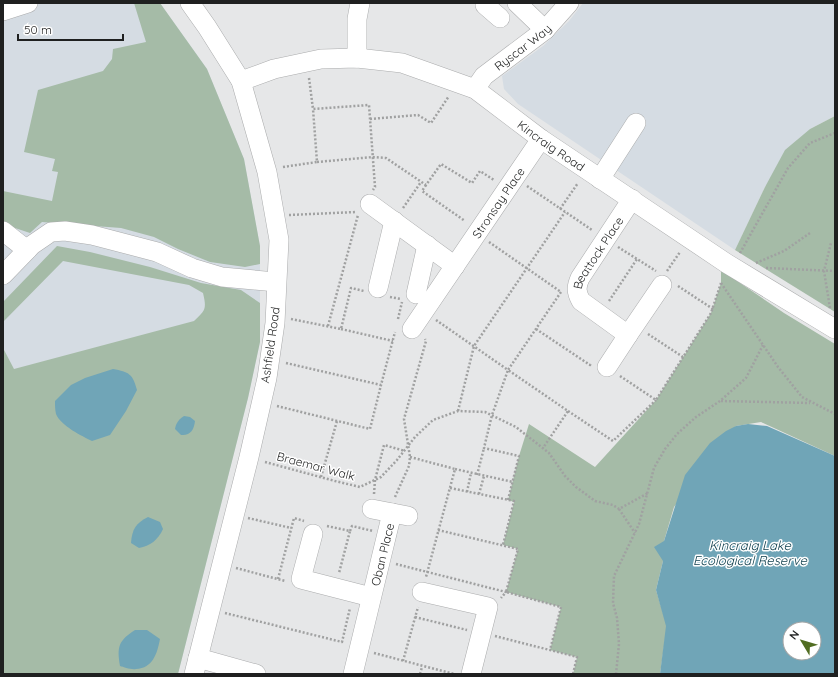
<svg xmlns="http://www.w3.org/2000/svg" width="838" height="677" viewBox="0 0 838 677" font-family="Quicksand,sans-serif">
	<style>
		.built { fill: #d5dce3 }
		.green { fill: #a5bba7 }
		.water { fill: #70a5b7; fill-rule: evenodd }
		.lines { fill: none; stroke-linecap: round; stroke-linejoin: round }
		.minor-casing { stroke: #abacad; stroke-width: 20 }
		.path { stroke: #a0a1a1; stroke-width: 2.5; stroke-dasharray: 2 2; stroke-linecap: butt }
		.minor { stroke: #fff; stroke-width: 19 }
		.labels { text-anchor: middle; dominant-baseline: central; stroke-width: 3; stroke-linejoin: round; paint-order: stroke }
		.street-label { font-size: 12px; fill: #1f2020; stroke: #fff }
		.water-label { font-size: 13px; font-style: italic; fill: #0a3b49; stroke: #fff }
	</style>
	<rect width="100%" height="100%" fill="#e6e7e8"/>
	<g class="built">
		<path d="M3,3H160L207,69L244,159L260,246V342L248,398L178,674H3Z"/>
		<path d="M583,3H835V116L810,129L765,187L735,250L518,104L504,89L502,76L543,46L569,21Z"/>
	</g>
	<g class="green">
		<path d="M134,3H160L207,69L244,159L260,246V264L245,267L210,262L178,249L154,237L121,228L42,222L30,233L9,226L3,221V191L52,201L58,172L52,171L55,159L24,152L38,90L103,71L112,59L113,49L146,42Z"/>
		<path d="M835,116V312L735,250L765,187L785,150L810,129Z"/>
		<path d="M57,246L90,252L150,267L201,283L241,290L260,303V342L248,398L178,674H3V348L14,369L194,321C205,310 207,310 203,293L189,285L63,261L3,322V302Z"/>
		<path d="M721,270L784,313L835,344V456L761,422L736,426L674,507L664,541L663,561L656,590L667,626L660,674H573L577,657L550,650L561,607L506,592L518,549L503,545L514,502L508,500L519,456L529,424L595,467L656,400L711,313L721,283Z"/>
	</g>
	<g class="water">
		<path d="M113,369C129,372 133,374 137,390L126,411L110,435L92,441C82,436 61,426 56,414C55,410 55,405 55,401L71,385L85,378Z"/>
		<path d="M184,416L190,417L195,421C194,430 190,436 181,435L175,429C176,423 179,419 184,416Z"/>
		<path d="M748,424L767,426L835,456V674H660L666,626L656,590L663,561L654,547L664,541L685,475L710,443L726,431L736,426ZM790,629H814V653H790Z"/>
		<path d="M148,517L160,522L163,529C158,540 150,546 139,548L131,543C132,529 136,523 148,517Z"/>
		<path d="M135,630H147L160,639C157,654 153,668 136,669C131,670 124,667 120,666C117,647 118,641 135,630Z"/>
	</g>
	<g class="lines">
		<defs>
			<g id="minor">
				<path d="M190,3L207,27L241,81L267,172L279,240L275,323L267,378L249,457L194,674"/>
				<path d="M517,3L545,30"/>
				<path d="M485,5L500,18"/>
				<path d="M3,11L28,3"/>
				<path d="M357,58V19L360,3"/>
				<path id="s1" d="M241,81L274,69L321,59L357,58L402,63L475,89L541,139L726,263L835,329"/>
				<path id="s2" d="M475,89L484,76L545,30L569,3"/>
				<path d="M600,179L636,123"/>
				<path d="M370,204L455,266"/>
				<path d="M3,231L27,250"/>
				<path d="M3,275L32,245L51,232L65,231L92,235L157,252L192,268L222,277L276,282"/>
				<path d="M378,288L394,221"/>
				<path d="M416,294L427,245"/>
				<path id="s3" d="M412,329L541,139"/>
				<path d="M628,335L662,285"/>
				<path id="s4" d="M607,367L628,335L581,301C576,292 576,287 580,278L632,199"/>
				<path d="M372,509L408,516"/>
				<path d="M313,534L301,579L371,597"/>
				<path d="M422,592L488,607L471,674"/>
				<path d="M198,658L256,674"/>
				<path id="s5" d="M353,674L392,513"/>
			</g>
		</defs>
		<use href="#minor" class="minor-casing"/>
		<g class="path">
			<path d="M309,78L313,109"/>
			<path d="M370,119L418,115L431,123L449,96"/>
			<path d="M317,162L373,157L386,158L426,185L441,164L472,183L480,171L494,180"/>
			<path d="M283,167L317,162L313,109L369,105L375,187L373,190"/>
			<path d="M426,185L422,191L465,221"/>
			<path d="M527,186L592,230"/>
			<path d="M403,208L421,182"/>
			<path d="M560,209L578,183"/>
			<path d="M289,215L356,212"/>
			<path d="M489,242L561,292"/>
			<path d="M618,247L656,271"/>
			<path d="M740,253L788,168L810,143L835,133"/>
			<path d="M756,263L784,251L810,233"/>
			<path d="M766,268L835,271"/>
			<path d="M667,271L680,252"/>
			<path d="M721,283L778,367L802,397L835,414"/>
			<path d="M678,286L713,309"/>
			<path d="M390,297L401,299"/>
			<path d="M609,301L637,259"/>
			<path d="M830,308L824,271L831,243"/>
			<path d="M291,319L341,329L351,288L364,291"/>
			<path d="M398,319L402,302"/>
			<path d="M436,320L508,370L561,292"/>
			<path d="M328,326L358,215"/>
			<path d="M341,329L393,341"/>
			<path d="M536,329L590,365L591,363"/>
			<path d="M648,334L683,357"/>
			<path d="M286,363L381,385L395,332"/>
			<path d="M620,376L656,400L711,313L721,283"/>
			<path d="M721,401L810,403"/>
			<path d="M277,406L370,429L381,385"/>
			<path d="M458,411L474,346L565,212"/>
			<path d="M568,411L613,441L656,400"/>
			<path d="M410,457L455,469L426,577"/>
			<path d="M265,462L335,481L360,487L381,477L397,460L415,437L433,420L458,411L485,412L516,427L549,453L565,476L576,487L595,501L613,505L619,509L648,493"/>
			<path d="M455,469L513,482"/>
			<path d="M477,475L484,448"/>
			<path d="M321,477L337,421"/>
			<path d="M450,488L514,501L503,545"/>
			<path d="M467,492L471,473"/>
			<path d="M374,494L375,480L384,445L405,451"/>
			<path d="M479,494L484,476"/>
			<path d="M395,497L409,466L410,457L404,419L426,341L425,339"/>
			<path d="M508,500L519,456L484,448L492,415L508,370L568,411L543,448"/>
			<path d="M619,509L635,533"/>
			<path d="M248,518L291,528"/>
			<path d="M327,526L350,531L339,573"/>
			<path d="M438,530L518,549L506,592L561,607L550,650"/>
			<path d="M350,531L352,526L373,531"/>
			<path d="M396,564L506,592L501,598"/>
			<path d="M236,568L285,581"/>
			<path d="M278,579L294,518L304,521"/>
			<path d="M225,613L342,642L350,608"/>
			<path d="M415,617L467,630"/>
			<path d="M495,636L577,657L573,674"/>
			<path d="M374,653L454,674"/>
			<path d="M403,661L418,607"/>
			<path d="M420,674L422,667"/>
			<path d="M616,674L619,644L617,618L613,603L614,576L639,524L654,468L665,449L677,434L696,417L720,401L746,378L763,345"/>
		</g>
		<use href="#minor" class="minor"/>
	</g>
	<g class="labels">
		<g class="street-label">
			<text stroke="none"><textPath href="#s2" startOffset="64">Ryscar Way</textPath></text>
			<text stroke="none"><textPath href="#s1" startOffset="337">Kincraig Road</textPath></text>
			<text stroke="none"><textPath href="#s3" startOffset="153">Stronsay Place</textPath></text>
			<text stroke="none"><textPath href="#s4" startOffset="151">Beattock Place</textPath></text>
			<text transform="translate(270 345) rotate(-82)">Ashfield Road</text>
			<text transform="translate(316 466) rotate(15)">Braemar Walk</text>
			<text stroke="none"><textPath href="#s5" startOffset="123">Oban Place</textPath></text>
		</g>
		<g class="water-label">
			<text x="750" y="545">Kincraig Lake<tspan x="750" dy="15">Ecological Reserve</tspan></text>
		</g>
	</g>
	<rect width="838" height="677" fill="none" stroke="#1f2020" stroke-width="8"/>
	<g transform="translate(802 641) rotate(308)"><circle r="19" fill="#ffffff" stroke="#a5a6a6"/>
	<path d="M0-3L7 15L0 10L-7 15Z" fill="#516d22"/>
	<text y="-6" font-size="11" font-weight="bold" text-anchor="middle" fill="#1f2020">N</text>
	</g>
	<path d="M18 34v6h105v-6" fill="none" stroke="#1f2020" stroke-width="2"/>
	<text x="24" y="34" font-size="12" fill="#1f2020" stroke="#ffffff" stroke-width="3" paint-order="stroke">50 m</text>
</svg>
